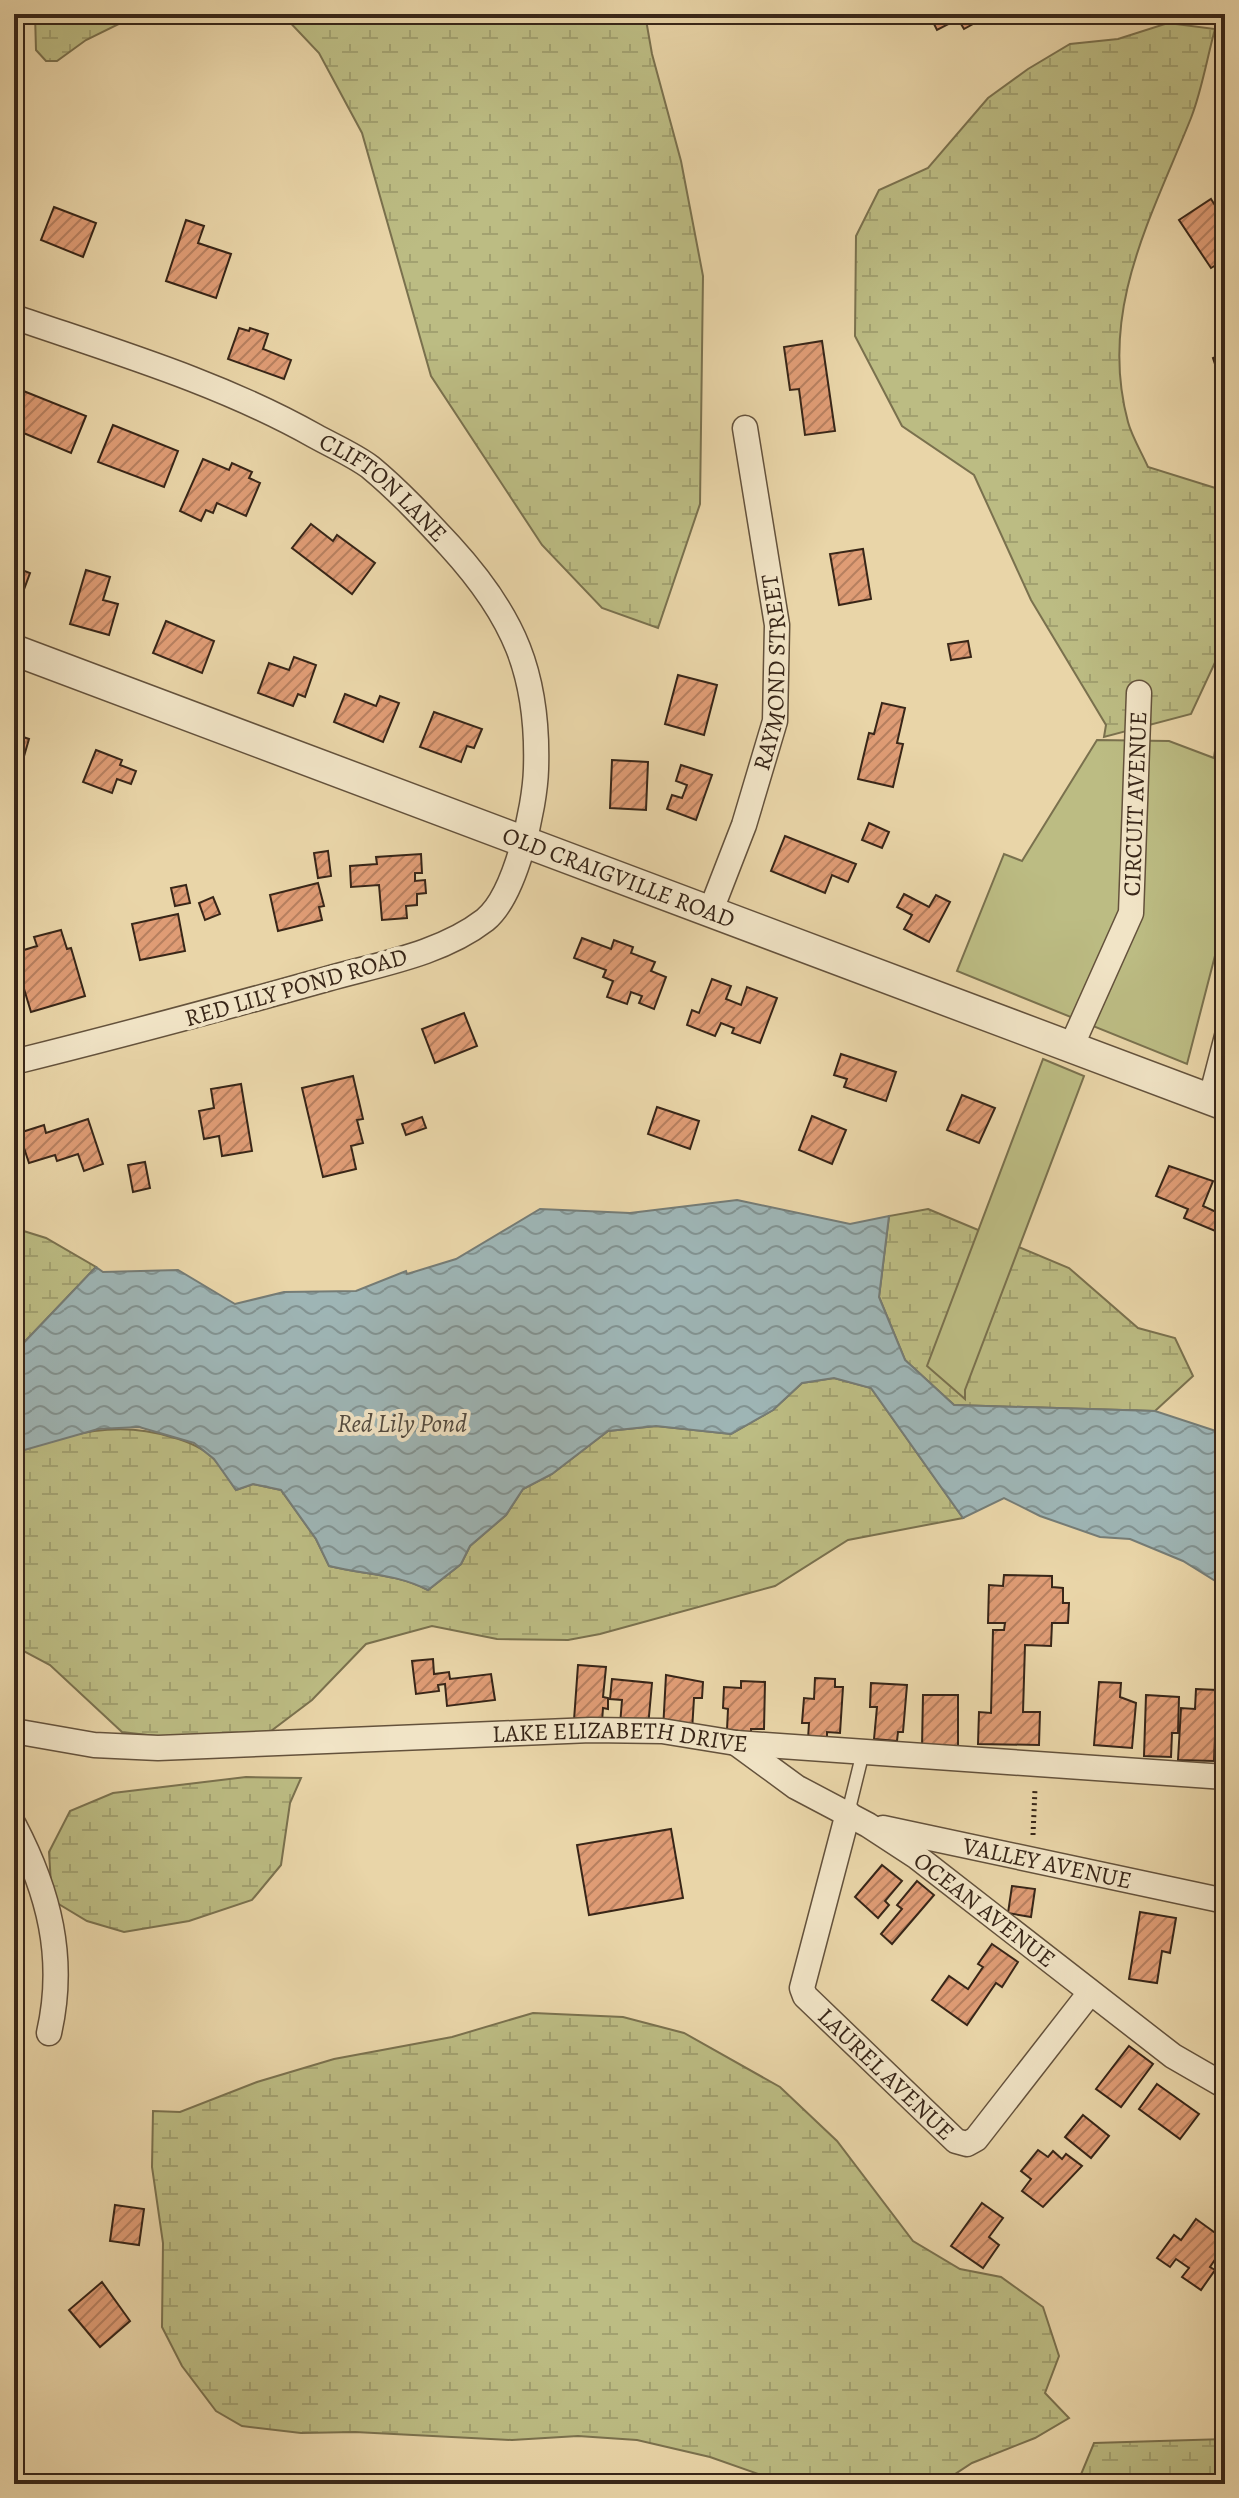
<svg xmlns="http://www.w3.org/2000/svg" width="1239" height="2498" viewBox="0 0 1239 2498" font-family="Alegreya,serif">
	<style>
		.wetland { fill: url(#wetland-marsh); stroke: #7a714e; stroke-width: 2 }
		.park { fill: #bcbc83; stroke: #7a714e; stroke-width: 2 }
		.water { fill: url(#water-waves); stroke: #757c76; stroke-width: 2 }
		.building { fill: url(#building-hatch); stroke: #382618; stroke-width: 2 }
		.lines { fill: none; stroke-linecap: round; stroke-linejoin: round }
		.service-casing { stroke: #64523c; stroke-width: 15 }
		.minor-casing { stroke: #64523c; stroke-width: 27 }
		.tertiary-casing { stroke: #64523c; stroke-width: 33 }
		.path { stroke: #382618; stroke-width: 5; stroke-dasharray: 2 4; stroke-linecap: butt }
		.service { stroke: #f1e4c6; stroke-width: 12 }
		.minor { stroke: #f1e4c6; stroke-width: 24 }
		.tertiary { stroke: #f1e4c6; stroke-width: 30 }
		.labels { text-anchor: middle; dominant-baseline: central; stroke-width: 8; stroke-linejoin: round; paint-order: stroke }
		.street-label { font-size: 24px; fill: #382618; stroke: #f1e4c6 }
		.water-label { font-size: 26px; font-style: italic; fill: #524a3f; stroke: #f1e4c6 }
	</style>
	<defs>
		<pattern id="wetland-marsh" width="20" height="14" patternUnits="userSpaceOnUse" patternTransform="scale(2)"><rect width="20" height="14" fill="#bcbc83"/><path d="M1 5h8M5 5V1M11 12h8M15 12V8" fill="none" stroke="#a2a170"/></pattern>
		<pattern id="water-waves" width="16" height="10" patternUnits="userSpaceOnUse" patternTransform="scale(2)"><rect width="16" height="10" fill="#9eb5b5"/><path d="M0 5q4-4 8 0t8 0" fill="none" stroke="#829392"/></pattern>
		<pattern id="building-hatch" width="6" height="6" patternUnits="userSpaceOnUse" patternTransform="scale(2)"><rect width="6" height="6" fill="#df9c75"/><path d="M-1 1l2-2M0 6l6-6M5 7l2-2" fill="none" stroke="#b67f5f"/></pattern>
	</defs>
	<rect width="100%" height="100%" fill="#e9d5a8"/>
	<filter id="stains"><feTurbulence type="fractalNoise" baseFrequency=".0025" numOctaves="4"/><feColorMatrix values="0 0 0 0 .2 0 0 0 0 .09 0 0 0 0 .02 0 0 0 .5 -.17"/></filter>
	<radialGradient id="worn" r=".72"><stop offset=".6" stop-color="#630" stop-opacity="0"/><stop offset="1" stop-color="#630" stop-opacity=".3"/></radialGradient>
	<g class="wetland">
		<path d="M35,14H139L86,40L57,61H46L36,50Z"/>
		<path d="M282,14H645L652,54L681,161L703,276L700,504L658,628L602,608L542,545L431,376L362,133L319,53Z"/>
		<path d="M1168,23L1215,29C1207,58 1202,90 1191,118C1151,218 1098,311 1128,422C1132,437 1142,453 1148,467L1225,491V641L1191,714L1104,737L1106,725L1031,600L974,475L902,426L855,336L856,236L879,190L928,168L988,98L1028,69L1070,44L1118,39Z"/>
		<path d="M928,1209L1069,1268L1138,1328L1175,1338L1193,1376L1155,1411L954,1405L905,1360L879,1297L889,1216Z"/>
		<path d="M14,1228L46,1238L96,1267L14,1353Z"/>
		<path d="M834,1378L871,1388L963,1518L848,1540L775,1586L600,1634L568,1640L497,1639L432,1626L366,1644L312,1700L267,1734L181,1739L122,1732L50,1665L14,1646V1453C69,1435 114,1419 171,1437C187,1441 202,1447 214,1459C222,1468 229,1480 236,1490L253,1484L281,1490L316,1539L329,1566C366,1575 394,1573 428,1590L461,1564L470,1546L506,1515L523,1489L552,1474L608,1431L656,1426L731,1434L773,1410L802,1383Z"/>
		<path d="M246,1777L301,1778L290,1803L281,1865L252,1900L189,1921L124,1932L87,1921L52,1900L49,1852L70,1811L113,1793Z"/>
		<path d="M533,2013L623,2017L684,2033L780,2087L837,2141L913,2241L960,2269L1001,2277L1043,2307L1059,2356L1045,2393L1069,2418L1035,2438L972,2463L952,2476L910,2484L781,2482L710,2457L637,2440L578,2436L512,2440L355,2432L301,2433L242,2426L216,2411L182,2366L162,2327L163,2243L152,2167L153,2111L180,2112L257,2082L334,2059L452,2037Z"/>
		<path d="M1225,2439V2484H1077L1094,2443Z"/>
	</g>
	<g class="park">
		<path d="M1225,679V917L1187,1064L957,971L1004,854L1022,861L1097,740L1169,741L1214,758Z"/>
		<path d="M1043,1059L1084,1076L965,1390V1399L927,1366Z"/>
	</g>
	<path class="water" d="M737,1200L850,1224L889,1216L879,1297L905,1360L954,1405L1155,1411L1225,1434V1587L1183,1561L1130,1539L1100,1537L1040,1516L1004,1498L963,1518L871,1388L834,1378L802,1383L773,1410L731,1434L656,1426L608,1431L552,1474L523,1489L506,1515L470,1546L461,1564L428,1590C394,1573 366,1575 329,1566L316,1539L281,1490L253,1484L236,1490L214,1459L194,1443L139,1427L98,1429L14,1453V1353L96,1267L103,1272L178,1270L235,1304L284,1292L356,1291L406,1271L407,1274L456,1259L540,1209L630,1213Z"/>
	<g class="building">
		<path d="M929,14H991L964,29L958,19L937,30Z"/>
		<path d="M1211,199L1225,221V268L1221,262L1211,268L1179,220Z"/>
		<path d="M54,207L96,223L83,257L41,240Z"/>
		<path d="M186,220L204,226L198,243L231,254L216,298L166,281Z"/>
		<path d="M239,328L249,331L250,328L268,334L263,349L291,360L284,379L228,359Z"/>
		<path d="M822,341L835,431L805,435L799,389L790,390L784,347Z"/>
		<path d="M1225,342V374L1219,376L1213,358L1223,354L1219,344Z"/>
		<path d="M21,390L86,416L71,453L14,429V407Z"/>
		<path d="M113,425L178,451L164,487L98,462Z"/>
		<path d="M203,459L229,470L232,463L252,472L249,478L260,483L246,516L217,503L213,513L206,510L201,521L180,511Z"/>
		<path d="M311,524L333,541L337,535L375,563L352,594L292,548Z"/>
		<path d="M863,549L871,599L839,605L830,554Z"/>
		<path d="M14,567L30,573L19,603L14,601Z"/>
		<path d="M86,570L110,577L103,600L118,604L109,635L70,624Z"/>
		<path d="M166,621L214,641L202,673L153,653Z"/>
		<path d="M968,641L971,657L951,660L948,644Z"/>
		<path d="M294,657L316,665L305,697L298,694L293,706L258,693L269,663L289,670Z"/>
		<path d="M678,675L717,685L704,735L665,724Z"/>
		<path d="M345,694L376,706L380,696L399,703L383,742L334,722Z"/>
		<path d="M882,703L905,708L897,743L903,744L893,787L858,779L869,733L874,734Z"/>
		<path d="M434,712L482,729L474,748L467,746L461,762L420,747Z"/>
		<path d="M14,734L29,739L18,777L14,776Z"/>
		<path d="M96,750L122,760L120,765L136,771L131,784L117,779L112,793L83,782Z"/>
		<path d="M612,760L648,762L646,810L610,808Z"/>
		<path d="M681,765L712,775L696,820L667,809L672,795L682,798L687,785L676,781Z"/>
		<path d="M869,823L889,832L882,848L862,840Z"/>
		<path d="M785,836L856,864L848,882L832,875L825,893L771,871Z"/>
		<path d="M328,851L331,876L318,878L314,853Z"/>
		<path d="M421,854L422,873H415V881L425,880L426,893L417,894V905L406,906L407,918L382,920L379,885L351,887L350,866L377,864L376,857Z"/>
		<path d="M318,883L324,906L319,907L322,920L278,931L270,895Z"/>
		<path d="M186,885L190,903L175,906L171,888Z"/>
		<path d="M904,894L929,907L936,895L950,902L929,942L904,929L912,915L897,907Z"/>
		<path d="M213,897L220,914L205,920L199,903Z"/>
		<path d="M178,914L185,951L140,960L132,924Z"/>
		<path d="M61,930L67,949L71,948L85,996L31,1012L21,979L17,980L14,953L37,946L34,937Z"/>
		<path d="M582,938L611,949L614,940L633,947L631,953L655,962L651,971L666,977L654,1009L639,1003L642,996L631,992L627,1004L607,997L613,981L603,977L606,970L574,958Z"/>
		<path d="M712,979L731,986L726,999L741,1005L747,987L777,998L760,1043L732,1033L734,1028L721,1023L715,1036L687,1025L692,1010L699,1013Z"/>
		<path d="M464,1013L477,1046L435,1063L422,1029Z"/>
		<path d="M841,1054L896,1072L886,1101L844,1087L847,1079L834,1075Z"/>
		<path d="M353,1076L363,1119L357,1120L363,1143L351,1146L356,1169L323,1177L302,1088Z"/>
		<path d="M241,1084L252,1151L222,1156L219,1136L204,1139L199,1111L214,1108L211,1089Z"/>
		<path d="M962,1095L995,1108L979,1143L947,1130Z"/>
		<path d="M657,1107L699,1121L690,1149L648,1134Z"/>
		<path d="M812,1116L846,1130L832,1164L799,1150Z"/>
		<path d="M422,1117L426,1128L406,1135L402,1124Z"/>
		<path d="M88,1119L103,1164L84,1171L78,1154L57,1161L55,1155L29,1163L19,1133L44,1125L46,1133Z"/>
		<path d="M145,1162L150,1188L133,1192L128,1165Z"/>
		<path d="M1169,1166L1213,1181L1203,1206L1216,1212L1220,1202L1225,1204V1235L1184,1218L1188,1209L1156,1196Z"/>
		<path d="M1004,1575L1052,1576V1587L1063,1588V1603H1069L1068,1623H1052L1051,1646L1025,1645L1023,1712H1040L1039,1745L978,1744L979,1712L991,1713L993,1630H1004L1005,1623H988L989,1585L1003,1586Z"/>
		<path d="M433,1659L434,1674L449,1672L450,1679L491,1674L495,1700L447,1706L445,1684L438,1685L439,1691L416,1694L412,1661Z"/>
		<path d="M578,1665L606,1667L603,1697L608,1698V1709L603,1708L602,1722L574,1720Z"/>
		<path d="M666,1675L703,1682L702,1698H694L692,1731L663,1730Z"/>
		<path d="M815,1678L835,1679V1687H843L840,1733L827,1732V1740L808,1739L809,1723H802L804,1698L814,1699Z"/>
		<path d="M612,1679L652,1683L648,1727L620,1725L622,1700L610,1699Z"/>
		<path d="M741,1681L765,1682L764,1729H751V1734L727,1730L728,1709L723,1708L724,1687L741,1688Z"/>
		<path d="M1099,1682L1121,1683L1120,1697L1136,1703L1132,1748L1094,1745Z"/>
		<path d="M871,1683L907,1685L903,1732H898L897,1741L874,1739L877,1707H870Z"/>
		<path d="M1196,1689L1217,1690L1214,1761L1178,1760L1181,1708L1195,1709Z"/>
		<path d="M923,1695H958V1748H922Z"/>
		<path d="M1146,1695L1179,1697L1178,1733H1172L1171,1757L1144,1756Z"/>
		<path d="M671,1829L683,1898L589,1915L577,1845Z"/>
		<path d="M882,1865L902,1881L885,1901L889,1905L878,1918L855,1897Z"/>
		<path d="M917,1881L934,1895L892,1944L881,1934L902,1909L897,1905Z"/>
		<path d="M1012,1886L1035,1889L1031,1917L1008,1913Z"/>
		<path d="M1140,1912L1176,1918L1170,1953L1162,1951L1157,1983L1129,1979Z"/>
		<path d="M992,1944L1018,1962L1002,1987L996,1983L967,2025L932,2000L949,1976L968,1989L983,1967L978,1964Z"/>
		<path d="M1129,2046L1153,2064L1121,2107L1096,2089Z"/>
		<path d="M1157,2084L1199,2114L1180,2139L1139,2109Z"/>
		<path d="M1083,2115L1109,2136L1091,2158L1065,2137Z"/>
		<path d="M1038,2150L1048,2157L1053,2151L1062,2159L1066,2154L1082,2166L1043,2207L1022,2191L1031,2179L1021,2171Z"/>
		<path d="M982,2203L1003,2218L989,2237L999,2245L983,2268L951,2246Z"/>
		<path d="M115,2205L144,2209L139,2245L110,2241Z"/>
		<path d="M1196,2219L1225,2240V2245L1210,2267L1215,2270L1201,2290L1182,2277L1189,2268L1176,2259L1170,2267L1157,2258L1174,2235L1181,2240Z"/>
		<path d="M102,2282L130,2321L100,2347L69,2310Z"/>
	</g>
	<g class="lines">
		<defs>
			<g id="service">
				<path d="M1205,1097L1225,1020"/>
				<path d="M848,1813L863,1752"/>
			</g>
			<g id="minor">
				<path id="s1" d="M14,317C116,352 221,383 315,436C333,446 354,455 370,467C399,491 425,519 450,546C514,616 539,674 536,769C535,807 516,895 485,920C441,954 380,964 327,979C223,1008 119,1036 14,1062"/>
				<path id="s2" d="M711,910L744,825L775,721L777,625L745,428"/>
				<path id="s3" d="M1071,1047L1131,913L1139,693"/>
				<path id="s4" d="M14,1731L94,1745L158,1748L591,1730L662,1731L736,1743L1225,1777"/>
				<path id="s5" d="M736,1743L796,1787L868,1825L917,1857L1173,2056L1225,2086"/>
				<path id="s6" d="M848,1813L802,1988L805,1996L956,2141L967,2144L976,2139L1089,1994"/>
				<path d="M14,1825C49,1892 66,1958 49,2033"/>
				<path id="s7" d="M883,1828L1225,1901"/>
			</g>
			<g id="tertiary">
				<path id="s8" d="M14,650L1225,1105"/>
			</g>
		</defs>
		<use href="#service" class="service-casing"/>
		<use href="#minor" class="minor-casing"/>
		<use href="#tertiary" class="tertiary-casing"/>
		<path class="path" d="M1033,1835L1035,1789"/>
		<use href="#service" class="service"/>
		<use href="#minor" class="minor"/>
		<use href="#tertiary" class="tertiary"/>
	</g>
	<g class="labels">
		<g class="street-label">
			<text stroke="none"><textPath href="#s1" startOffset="410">CLIFTON LANE</textPath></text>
			<text stroke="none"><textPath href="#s2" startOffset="248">RAYMOND STREET</textPath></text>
			<text stroke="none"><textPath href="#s3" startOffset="256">CIRCUIT AVENUE</textPath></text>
			<text stroke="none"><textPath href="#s8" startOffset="646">OLD CRAIGVILLE ROAD</textPath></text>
			<text transform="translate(296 987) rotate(-16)">RED LILY POND ROAD</text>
			<text stroke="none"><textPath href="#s4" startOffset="608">LAKE ELIZABETH DRIVE</textPath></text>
			<text stroke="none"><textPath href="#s7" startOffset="168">VALLEY AVENUE</textPath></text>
			<text stroke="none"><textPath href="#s5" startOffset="300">OCEAN AVENUE</textPath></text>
			<text stroke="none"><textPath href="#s6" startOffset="302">LAUREL AVENUE</textPath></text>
		</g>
		<g class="water-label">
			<text x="402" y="1423">Red Lily Pond</text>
		</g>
	</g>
	<rect width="1239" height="2498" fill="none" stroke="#e9d5a8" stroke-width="48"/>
	<rect x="16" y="16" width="1207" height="2466" fill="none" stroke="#382618" stroke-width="4"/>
	<rect x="24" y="24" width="1191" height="2450" fill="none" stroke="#382618" stroke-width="2"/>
	<rect width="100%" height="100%" filter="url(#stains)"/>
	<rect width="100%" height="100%" fill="url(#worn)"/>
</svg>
